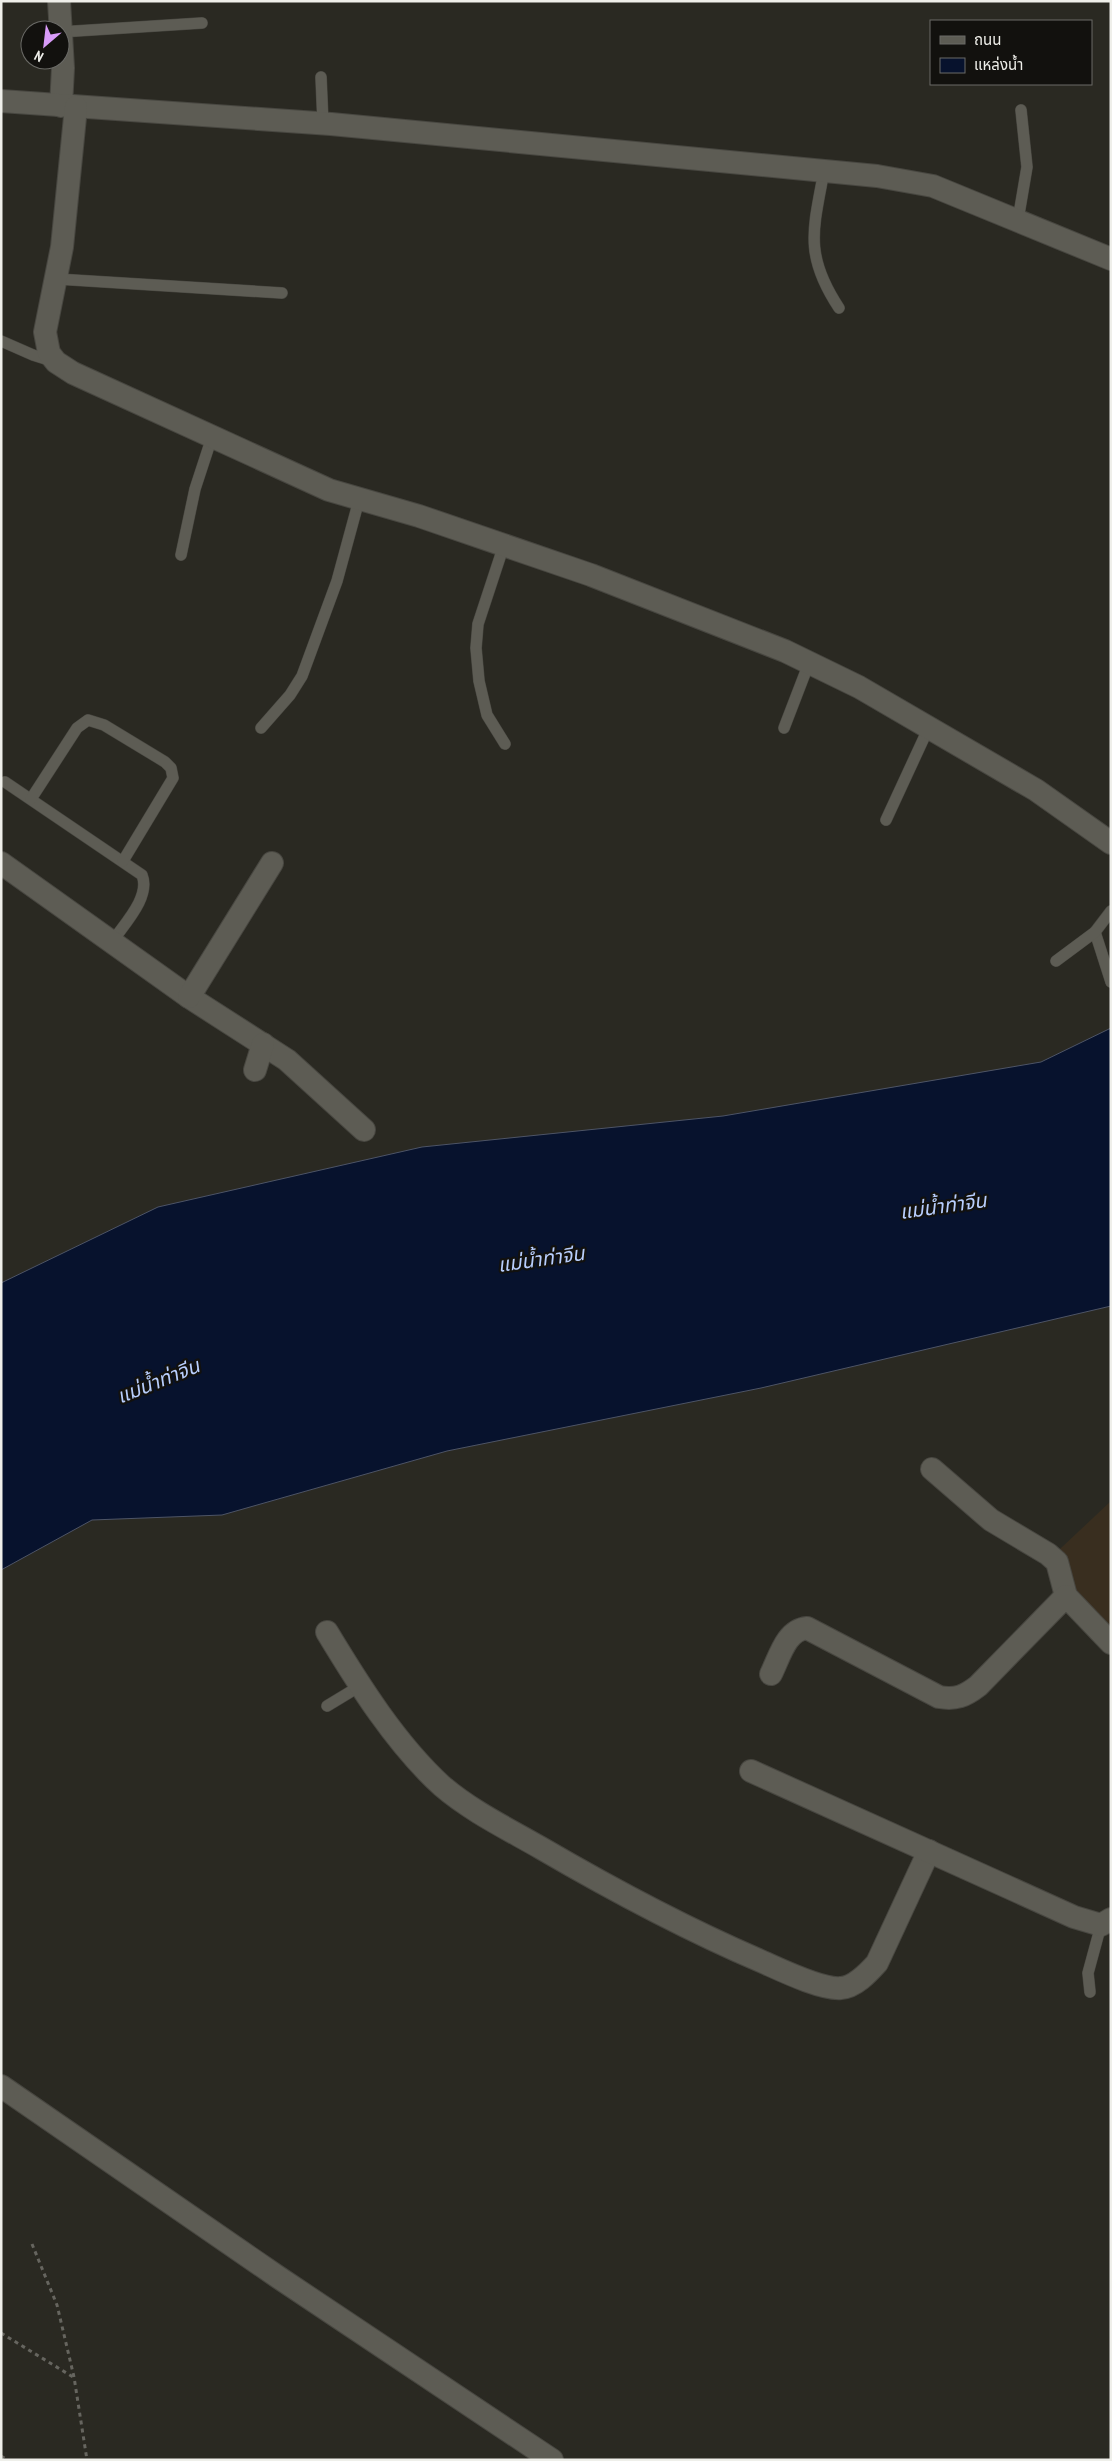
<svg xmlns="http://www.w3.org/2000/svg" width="1112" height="2461" viewBox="0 0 1112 2461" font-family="'PT Sans Narrow','Noto Sans Thai',sans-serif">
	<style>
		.industrial { fill: #392e1f }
		.water { fill: #07122d; stroke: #4d5466 }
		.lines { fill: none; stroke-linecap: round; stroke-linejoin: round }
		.service-casing { stroke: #484741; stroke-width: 12 }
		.minor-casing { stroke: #484741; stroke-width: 24 }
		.path { stroke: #66655f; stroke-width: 3; stroke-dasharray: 4 4; stroke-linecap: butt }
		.service { stroke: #5d5c54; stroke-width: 11 }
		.minor { stroke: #5d5c54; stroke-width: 22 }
		.labels { text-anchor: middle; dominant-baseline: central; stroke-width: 4.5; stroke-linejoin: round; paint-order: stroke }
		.water-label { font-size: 20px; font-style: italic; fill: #b8cefd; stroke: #12110e }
	</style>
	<rect width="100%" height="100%" fill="#2a2922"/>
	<path class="industrial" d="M1111,1501V1647L1044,1564Z"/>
	<path class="water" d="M1111,1028V1306L761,1388L447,1451L222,1515L92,1520L1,1570V1283L158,1207L422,1147L723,1116L1041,1062Z"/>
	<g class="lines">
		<defs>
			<g id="service">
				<path d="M60,32L202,23"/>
				<path d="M321,77L323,123"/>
				<path d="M824,171C813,230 804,255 839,308"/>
				<path d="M1018,220L1027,167L1021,110"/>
				<path d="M57,279L282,293"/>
				<path d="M1,341L33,355L52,361"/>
				<path d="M504,545L478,624L476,648L479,681L487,715L505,744"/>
				<path d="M181,555L195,489L212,437"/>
				<path d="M261,728L290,695L302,676L337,581L359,500"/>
				<path d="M784,728L809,663"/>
				<path d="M5,782L142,875C151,897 124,924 112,942"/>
				<path d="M31,799L77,728L88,720L104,725L165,762L171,768L173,778L123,861"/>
				<path d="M886,820L929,727"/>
				<path d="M1095,932L1111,982"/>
				<path d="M1056,961L1095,932L1111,911"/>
				<path d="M327,1706L360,1686"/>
				<path d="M1090,1992L1088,1973L1101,1925"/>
			</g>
			<g id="minor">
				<path d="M59,1L63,68L61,106"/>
				<path d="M1,101L331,124L877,176L933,186L1111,259"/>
				<path d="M76,107L62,247L45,332L49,353L56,362L73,373L329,490L419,516L591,575L785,651L859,687L1036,790L1111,843"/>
				<path d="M1,863L189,997L287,1060L364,1130"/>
				<path d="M189,997L272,863"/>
				<path d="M255,1070L263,1044"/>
				<path d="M932,1469L991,1520L1048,1554L1057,1562L1066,1596"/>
				<path d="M327,1632C359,1685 396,1744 442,1786C471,1811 508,1829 541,1848C613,1890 686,1929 763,1962C781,1970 822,1990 841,1988C855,1987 868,1973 877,1963L929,1851"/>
				<path d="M771,1674C780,1656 786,1630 807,1628L939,1697C956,1700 965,1696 978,1686L1066,1596L1111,1643"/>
				<path d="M751,1771L1074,1917L1101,1925L1111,1919"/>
				<path d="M1,2086L278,2277L552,2460"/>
			</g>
		</defs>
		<use href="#service" class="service-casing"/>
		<use href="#minor" class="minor-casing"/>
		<g class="path">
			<path d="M32,2244L57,2305L74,2377L87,2460"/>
			<path d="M1,2333L73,2377"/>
			<path d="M1,2456L8,2460"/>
		</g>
		<use href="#service" class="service"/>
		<use href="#minor" class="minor"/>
	</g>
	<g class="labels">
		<g class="water-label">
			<text transform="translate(943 1206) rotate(-8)">แม่น้ำท่าจีน</text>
			<text transform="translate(541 1259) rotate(-8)">แม่น้ำท่าจีน</text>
			<text transform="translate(158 1381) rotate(-22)">แม่น้ำท่าจีน</text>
		</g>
	</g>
	<rect width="1112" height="2461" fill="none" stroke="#efefea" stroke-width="5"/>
	<rect x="930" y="20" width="162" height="65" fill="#12110e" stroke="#6a6a66"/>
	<rect x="940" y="36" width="25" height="8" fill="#5d5c54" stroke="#6a6a66"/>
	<text x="974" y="45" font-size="15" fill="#efefea">ถนน</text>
	<rect x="940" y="58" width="25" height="15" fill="#07122d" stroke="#6a6a66"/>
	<text x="974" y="70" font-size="15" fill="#efefea">แหล่งน้ำ</text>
	<g transform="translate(45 45) rotate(208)"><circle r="24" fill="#12110e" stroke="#6a6a66"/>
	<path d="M0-4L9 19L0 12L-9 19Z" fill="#d89bf8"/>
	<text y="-8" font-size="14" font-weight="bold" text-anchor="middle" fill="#efefea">N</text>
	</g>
</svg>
